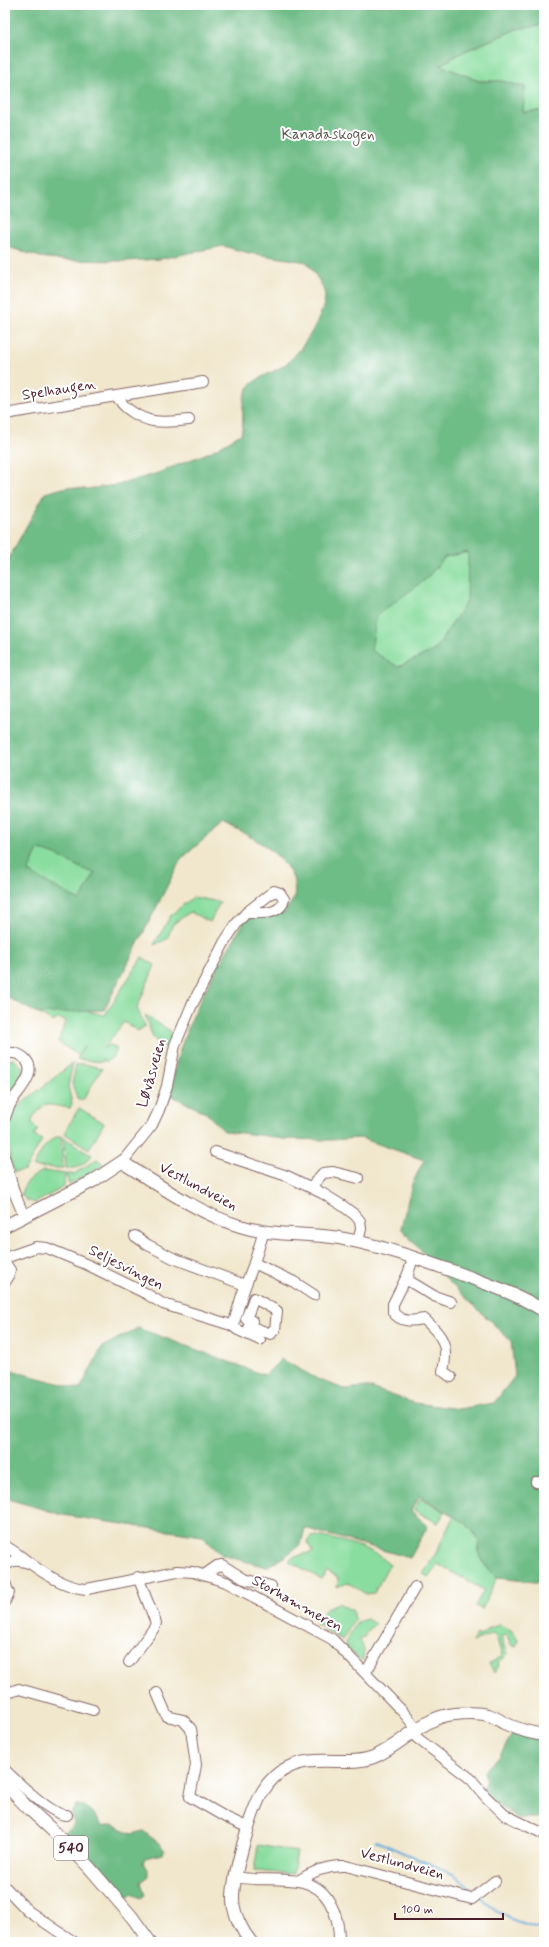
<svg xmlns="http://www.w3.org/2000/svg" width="549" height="1947" viewBox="0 0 549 1947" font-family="Mynerve,sans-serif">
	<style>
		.green { fill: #89dd9f; stroke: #6a7e65 }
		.forest { fill: #6ebc86; stroke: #5c6e58; fill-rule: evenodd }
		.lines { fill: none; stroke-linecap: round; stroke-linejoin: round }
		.stream { stroke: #65abdb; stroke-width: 2 }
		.minor-casing { stroke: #846564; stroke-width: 12 }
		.major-casing { stroke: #846564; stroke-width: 14 }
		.minor { stroke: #fff; stroke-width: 10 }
		.major { stroke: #fff; stroke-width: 12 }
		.labels { text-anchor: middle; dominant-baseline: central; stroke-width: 4; stroke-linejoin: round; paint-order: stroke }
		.shield { fill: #fff; stroke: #80626b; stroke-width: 1 }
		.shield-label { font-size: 14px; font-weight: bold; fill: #4a1f2b }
		.park-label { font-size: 15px; fill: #5d584e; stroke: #fff }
		.street-label { font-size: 15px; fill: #4a1f2b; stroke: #fff }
	</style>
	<rect width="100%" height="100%" fill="#fff"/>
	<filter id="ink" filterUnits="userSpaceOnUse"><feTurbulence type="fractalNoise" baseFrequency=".025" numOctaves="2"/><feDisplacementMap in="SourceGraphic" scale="8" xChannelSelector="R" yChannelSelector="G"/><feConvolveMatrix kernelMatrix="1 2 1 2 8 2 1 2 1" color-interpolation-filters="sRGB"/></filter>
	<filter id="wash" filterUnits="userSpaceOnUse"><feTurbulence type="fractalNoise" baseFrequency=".012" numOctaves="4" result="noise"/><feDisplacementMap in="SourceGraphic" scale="16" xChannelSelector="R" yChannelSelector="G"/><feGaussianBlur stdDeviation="0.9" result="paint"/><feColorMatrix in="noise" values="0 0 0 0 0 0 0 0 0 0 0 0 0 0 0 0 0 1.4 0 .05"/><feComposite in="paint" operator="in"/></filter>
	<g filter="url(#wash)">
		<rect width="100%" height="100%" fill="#f1e7cd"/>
		<g class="green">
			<path d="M544,25V110L523,112L525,87L501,81H479L440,65L465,51L517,29Z"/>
			<path d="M469,552L467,601L435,650L398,667L370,650L377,615L426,579L445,557Z"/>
			<path d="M38,850C61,853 74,868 95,873L80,901L28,872Z"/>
			<path d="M193,897L220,902L210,922L190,912L173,924L167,939L154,945L171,915Z"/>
			<path d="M142,957L155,965L137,1008L145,1026L138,1031L124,1022L103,1049L108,1045H112L117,1049L113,1057L106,1062L102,1058L103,1062L77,1059L84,1047L78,1055L58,1042L66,1021L59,1018L53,1022L39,1014L71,1008L105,1015Z"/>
			<path d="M145,1015L172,1032L167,1049L153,1038Z"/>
			<path d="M14,1059L23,1068L20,1082L10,1096L5,1093V1061Z"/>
			<path d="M73,1063L68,1086L72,1103L70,1108L45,1104L33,1117L32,1123L38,1129L34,1136L42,1140L25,1170L14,1172L10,1159L8,1131L16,1108Z"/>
			<path d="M83,1064L102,1068L83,1100H78L72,1084L76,1065Z"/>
			<path d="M79,1108L104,1123L89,1149L64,1133Z"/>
			<path d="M61,1136L63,1168L33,1167C39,1155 47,1138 61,1136Z"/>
			<path d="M63,1137L92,1155C85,1164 77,1170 66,1168Z"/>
			<path d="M97,1159L104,1165L69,1185L66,1174H74Z"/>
			<path d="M43,1171L65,1174L64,1187L35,1203L26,1200L21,1194C24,1182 32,1177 43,1171Z"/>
			<path d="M421,1498L445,1512L438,1523L414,1510Z"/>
			<path d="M454,1515L467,1524L480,1541C476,1560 485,1565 497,1578L482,1609L475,1606L484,1590L438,1564L428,1577L423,1574L436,1553Z"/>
			<path d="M317,1536C343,1541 369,1546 390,1564L374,1593L366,1594L348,1583L336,1587L339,1580L337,1579L338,1577L327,1571L321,1579L289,1561L292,1557L313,1552L307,1542L311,1537Z"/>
			<path d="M338,1603L353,1611L355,1619L342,1640L316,1623L317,1620L322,1623L325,1617L322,1615L326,1608Z"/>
			<path d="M367,1619L375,1624L365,1634V1637L360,1639L364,1650L363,1659L361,1660L346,1647L345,1643L357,1622Z"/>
			<path d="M500,1625L511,1630L518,1639L516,1647L511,1645L507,1635L501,1636L507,1655L498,1663L499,1665L495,1673L489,1664L502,1656L497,1639L493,1633L472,1642L477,1634L480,1636L489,1628Z"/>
			<path d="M258,1845L297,1852L293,1874L254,1871Z"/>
		</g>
		<g class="forest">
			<path d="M5,5H544V25L517,29L465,51L440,65L479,81H501L525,87L523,112L544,110V567L542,572L544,592V1583L497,1578C485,1565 476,1560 480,1541L467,1524L420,1496L411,1511L428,1526L410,1558L305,1528L301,1544L284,1557L266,1567L222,1555L202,1536L63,1515L5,1498V1369L80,1389L102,1347L138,1328L256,1372L265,1375L281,1359L319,1380L344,1389L368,1387L414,1403L459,1409L494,1403L515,1376L511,1341L446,1279L401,1228L412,1184L424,1160L361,1138L330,1140L283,1139L267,1136L224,1131L206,1113L170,1095C173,1081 175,1067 179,1053C194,1005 220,962 246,919L284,913L295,897C294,891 295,881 292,876C278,848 249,836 223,823L181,859L104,1010L39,1014L5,996V565L45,493L67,487L86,489L118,485L155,474L210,452L241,434C245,421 240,405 246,392C252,378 271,374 283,366C299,356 324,317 325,297C325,286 313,272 307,262L249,253L223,246L160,259L125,261L62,260L40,257L5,246ZM468,552L467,601L435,650L398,667L371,650L377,615L426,579L445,557ZM38,850C61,853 74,868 95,873L80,901L28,872Z"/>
			<path d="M515,1730L544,1739V1818H518L480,1794L486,1782L484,1771L499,1756Z"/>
			<path d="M76,1805C89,1805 95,1816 101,1826L114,1824L131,1834L143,1831L160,1844L165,1851L162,1854L145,1858L143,1863L148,1871V1877L141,1882L145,1895L141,1898L132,1894L123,1898L65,1833L74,1824L72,1812Z"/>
		</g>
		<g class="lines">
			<g class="stream">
				<path d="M376,1841L455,1875L474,1891"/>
				<path d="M480,1897C502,1917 516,1923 544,1929"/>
			</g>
		</g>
	</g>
	<g filter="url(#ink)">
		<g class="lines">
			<defs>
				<g id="minor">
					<path d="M118,396C121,408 142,419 153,421C165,423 177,421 189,420"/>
					<path d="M5,414L203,382"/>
					<path d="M5,1053C12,1052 18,1053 23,1057C39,1070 22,1087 14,1098C10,1104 7,1111 5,1118"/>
					<path d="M215,1152L287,1176L322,1193L343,1206L355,1215L360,1221L361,1229L358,1242"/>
					<path d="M5,1159L14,1192L24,1216"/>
					<path d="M123,1161L152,1125L159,1110L167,1086L175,1045L191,1007L225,941L237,923L246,913L274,891L280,893L284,899C281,916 260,913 246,913"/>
					<path d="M311,1187L323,1173L333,1172L358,1178"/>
					<path d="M135,1236L148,1245L173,1258L245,1285"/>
					<path d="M5,1258L36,1247L47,1248L88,1265L145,1293L163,1304L231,1325L238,1330L260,1340"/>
					<path d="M413,1258L408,1274L409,1281L434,1296L451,1302"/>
					<path d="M5,1263L10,1270L9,1276L5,1282"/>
					<path d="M254,1263L294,1282L314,1295"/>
					<path d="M408,1274L393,1304V1312C401,1323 412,1321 424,1319C443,1336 449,1345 443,1371L451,1377"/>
					<path d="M254,1298L277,1311L275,1330H273L271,1334L249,1326L252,1321L246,1319Z"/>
					<path d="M233,1326L242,1295L254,1263L264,1231"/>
					<path d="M536,1482L544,1483"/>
					<path d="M5,1546C15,1551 22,1558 31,1564C46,1575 67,1588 87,1589L177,1571L193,1572L226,1582L332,1639L403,1712L417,1729"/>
					<path d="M5,1566C13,1559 19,1560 29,1563"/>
					<path d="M204,1575L217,1566L222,1565L244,1579L271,1586"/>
					<path d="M5,1583L9,1593L5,1601"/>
					<path d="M129,1662L154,1628L156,1623L138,1577"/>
					<path d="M366,1672L415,1587"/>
					<path d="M157,1693L167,1716L183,1720L191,1729L196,1765L190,1797L227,1818L249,1828"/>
					<path d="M5,1694L19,1689L93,1710"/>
					<path d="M413,1733L417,1738L471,1779L485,1796L505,1815L544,1834"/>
					<path d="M5,1770C16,1781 54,1817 67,1815"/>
					<path d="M236,1877C267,1884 310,1869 329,1901C337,1915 339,1926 339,1942"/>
					<path d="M298,1881C313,1871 329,1865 346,1866L472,1899L495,1881"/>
					<path d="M5,1887L28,1911L74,1942"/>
				</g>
				<g id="major">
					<path d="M5,1226L93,1181L123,1161L128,1166C160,1186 204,1216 240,1226C271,1236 306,1233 339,1238C379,1245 419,1259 458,1273C487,1284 518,1294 544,1311"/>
					<path d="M5,1784L26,1806L63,1840L89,1867L132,1917L150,1942"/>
					<path d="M251,1942C242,1931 234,1915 233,1901C232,1877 251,1811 263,1791C269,1781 277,1773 287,1768C315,1753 348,1768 376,1756C403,1744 424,1716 455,1714C465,1713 477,1712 488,1715C493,1716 499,1720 504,1723C517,1729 530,1733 544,1735"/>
				</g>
			</defs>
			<use href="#minor" class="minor-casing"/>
			<use href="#major" class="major-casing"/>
			<use href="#minor" class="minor"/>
			<use href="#major" class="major"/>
		</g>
	</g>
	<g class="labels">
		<rect class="shield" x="54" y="1836" width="34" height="24" rx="3"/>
		<g class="shield-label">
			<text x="71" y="1848">540</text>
		</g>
		<g class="park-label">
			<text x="328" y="135">Kanadaskogen</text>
		</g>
		<g class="street-label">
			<text transform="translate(59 390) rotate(-9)">Spelhaugen</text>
			<text transform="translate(152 1073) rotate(-74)">Løvåsveien</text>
			<text transform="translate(198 1187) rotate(28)">Vestlundveien</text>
			<text transform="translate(126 1268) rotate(27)">Seljesvingen</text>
			<text transform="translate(297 1604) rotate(29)">Storhammeren</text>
			<text transform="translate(402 1864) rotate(15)">Vestlundveien</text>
		</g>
	</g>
	<rect width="549" height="1947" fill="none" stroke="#fff" stroke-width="20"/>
	<path d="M395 1913v6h108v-6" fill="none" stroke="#4a1f2b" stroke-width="2"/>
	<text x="401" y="1913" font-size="12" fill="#4a1f2b" stroke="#ffffff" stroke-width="3" paint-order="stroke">100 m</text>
</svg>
